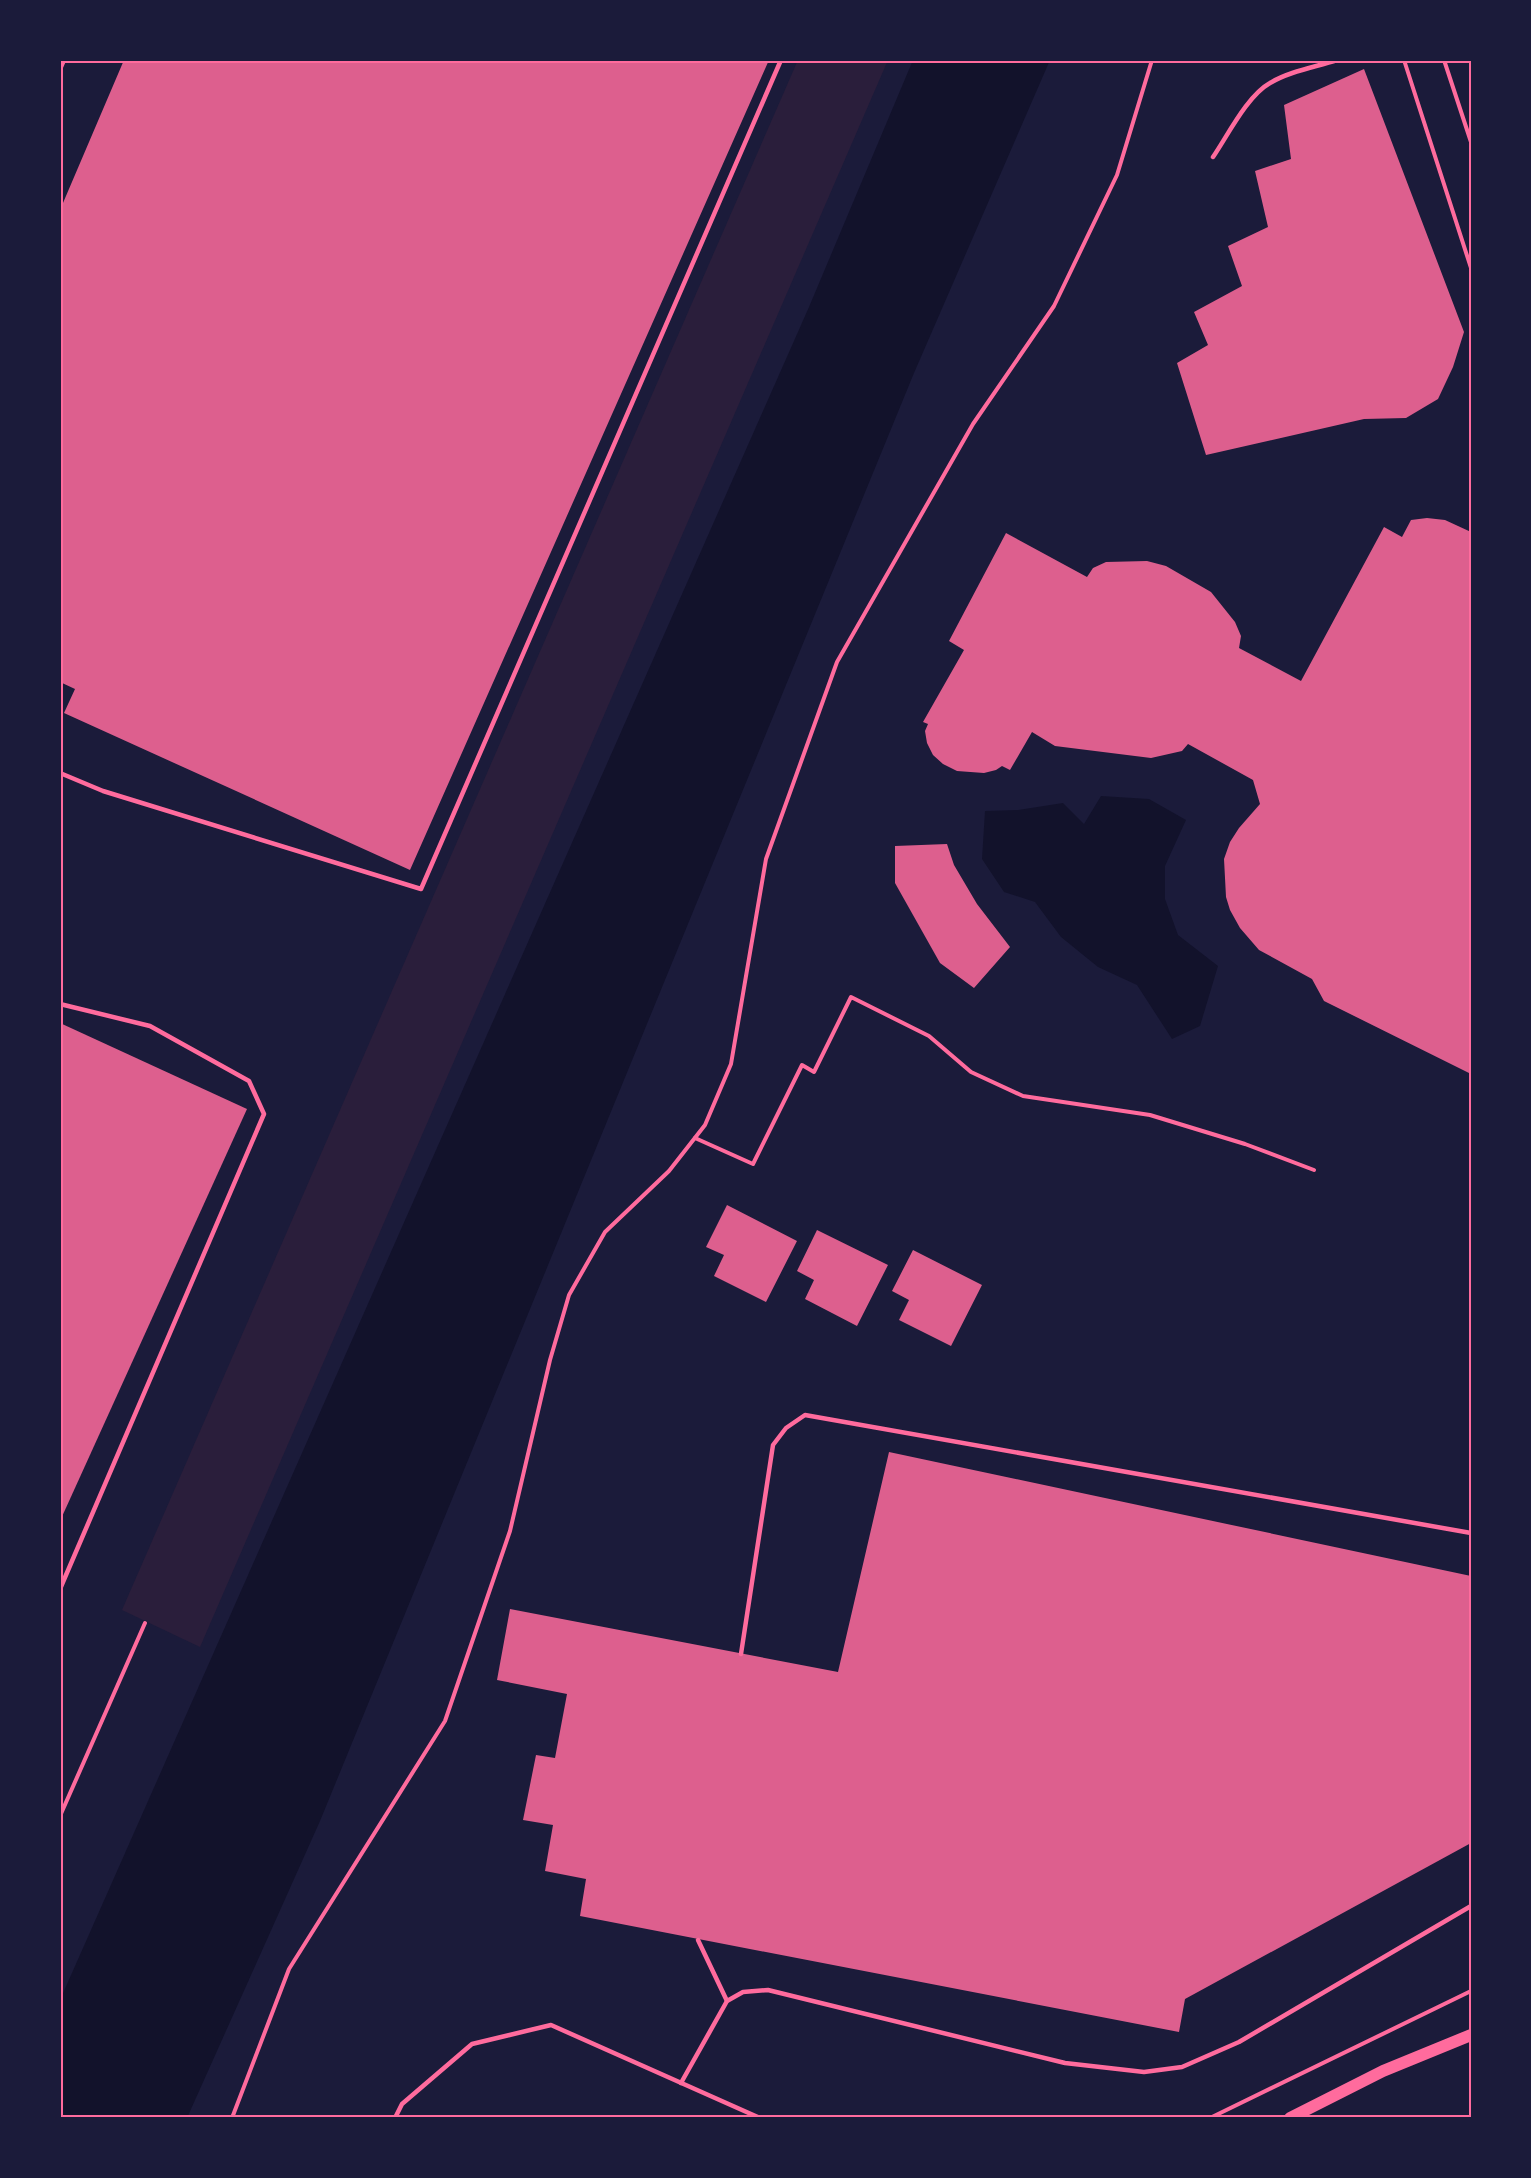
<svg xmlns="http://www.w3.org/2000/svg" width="1531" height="2178" viewBox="0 0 1531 2178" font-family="'Fira Sans',sans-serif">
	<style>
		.green { fill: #2a1e3b }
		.water { fill: #12122b }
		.building { fill: #dd5f8e }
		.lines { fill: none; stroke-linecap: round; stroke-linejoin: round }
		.path { stroke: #ff6b9d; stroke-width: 4 }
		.service { stroke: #ff6b9d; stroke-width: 4.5 }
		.secondary { stroke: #ff6b9d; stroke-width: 12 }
		.neatline { fill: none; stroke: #ff6b9d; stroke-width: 2 }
	</style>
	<rect width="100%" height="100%" fill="#1b1b3a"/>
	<path class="green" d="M798,60H888L200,1647L122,1610Z"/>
	<g class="water">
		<path d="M913,60H1050L914,373L320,1821L187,2118H60V2000L809,307Z"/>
		<path d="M1101,796L1149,799L1186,820L1165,866V899L1178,935L1218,966L1200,1026L1172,1039L1137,985L1098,967L1061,937L1035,902L1004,892L982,859L985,811L1018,810L1063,803L1084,824Z"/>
	</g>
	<g class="building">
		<path d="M124,60H769L410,870L64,713L75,689L60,682V210Z"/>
		<path d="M1364,69L1464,332L1453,367L1438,399L1406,418L1364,419L1206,455L1177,363L1208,345L1194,312L1242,286L1228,246L1268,227L1255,171L1291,159L1284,105Z"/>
		<path d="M1427,518L1445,520L1471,532V1074L1324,1001L1312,979L1259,950L1240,928L1230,910L1226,897L1224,859L1230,842L1239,828L1260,804L1253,780L1188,744L1182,751L1151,758L1055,746L1032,732L1010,770L1002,766L996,770L984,773L957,771L943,764L933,755L927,743L925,731L928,724L923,722L964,650L949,641L1006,533L1087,577L1093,568L1106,562L1147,561L1166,566L1211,592L1235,622L1241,636L1239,648L1301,681L1384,527L1402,537L1411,520Z"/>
		<path d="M947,844L954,865L977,904L1010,947L974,988L940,963L895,883V846Z"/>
		<path d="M60,1023L247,1109L60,1521Z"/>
		<path d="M727,1205L797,1241L766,1302L714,1276L724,1255L706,1247Z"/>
		<path d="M817,1230L888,1265L857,1326L805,1299L814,1280L797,1271Z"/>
		<path d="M913,1250L982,1285L951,1346L899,1320L909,1300L892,1291Z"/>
		<path d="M889,1452L1471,1576V1843L1185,1999L1179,2032L580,1916L586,1879L545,1871L553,1825L523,1820L536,1755L555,1758L567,1694L497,1680L510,1609L838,1672Z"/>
	</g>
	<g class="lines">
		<g class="path">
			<path d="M1404,60L1471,268"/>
			<path d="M1444,60L1471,142"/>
			<path d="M695,1138L753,1164L802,1065L814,1072L851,997L929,1036L971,1072L1023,1096L1150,1115L1245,1144L1314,1170"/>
			<path d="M60,1816L145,1623"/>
			<path d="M232,2118L289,1969L445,1721L510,1531L550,1360L569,1295L605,1232L669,1171L705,1125L731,1064L766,859L837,662L973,424L1054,306L1117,175L1152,60"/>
			<path d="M1210,2118L1471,1991"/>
		</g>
		<g class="service">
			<path d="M60,69L64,60"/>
			<path d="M1213,157C1228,135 1247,96 1270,83C1290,71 1316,67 1337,60"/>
			<path d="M60,773L103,791L421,889L781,60"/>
			<path d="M60,1004L150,1026L249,1081L264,1114L60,1589"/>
			<path d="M741,1654L773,1445L786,1428L805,1415L1471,1533"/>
			<path d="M698,1940L727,2001"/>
			<path d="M681,2083L727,2001L743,1992L768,1990L1065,2063L1144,2072L1182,2067L1239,2042L1471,1906"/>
			<path d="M395,2118L402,2104L472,2044L551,2025L760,2118"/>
		</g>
		<path class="secondary" d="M1290,2118L1383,2071L1471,2035"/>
	</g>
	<rect width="1531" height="2178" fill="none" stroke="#1b1b3a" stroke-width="123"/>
	<rect x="62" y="62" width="1408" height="2054" class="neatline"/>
</svg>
